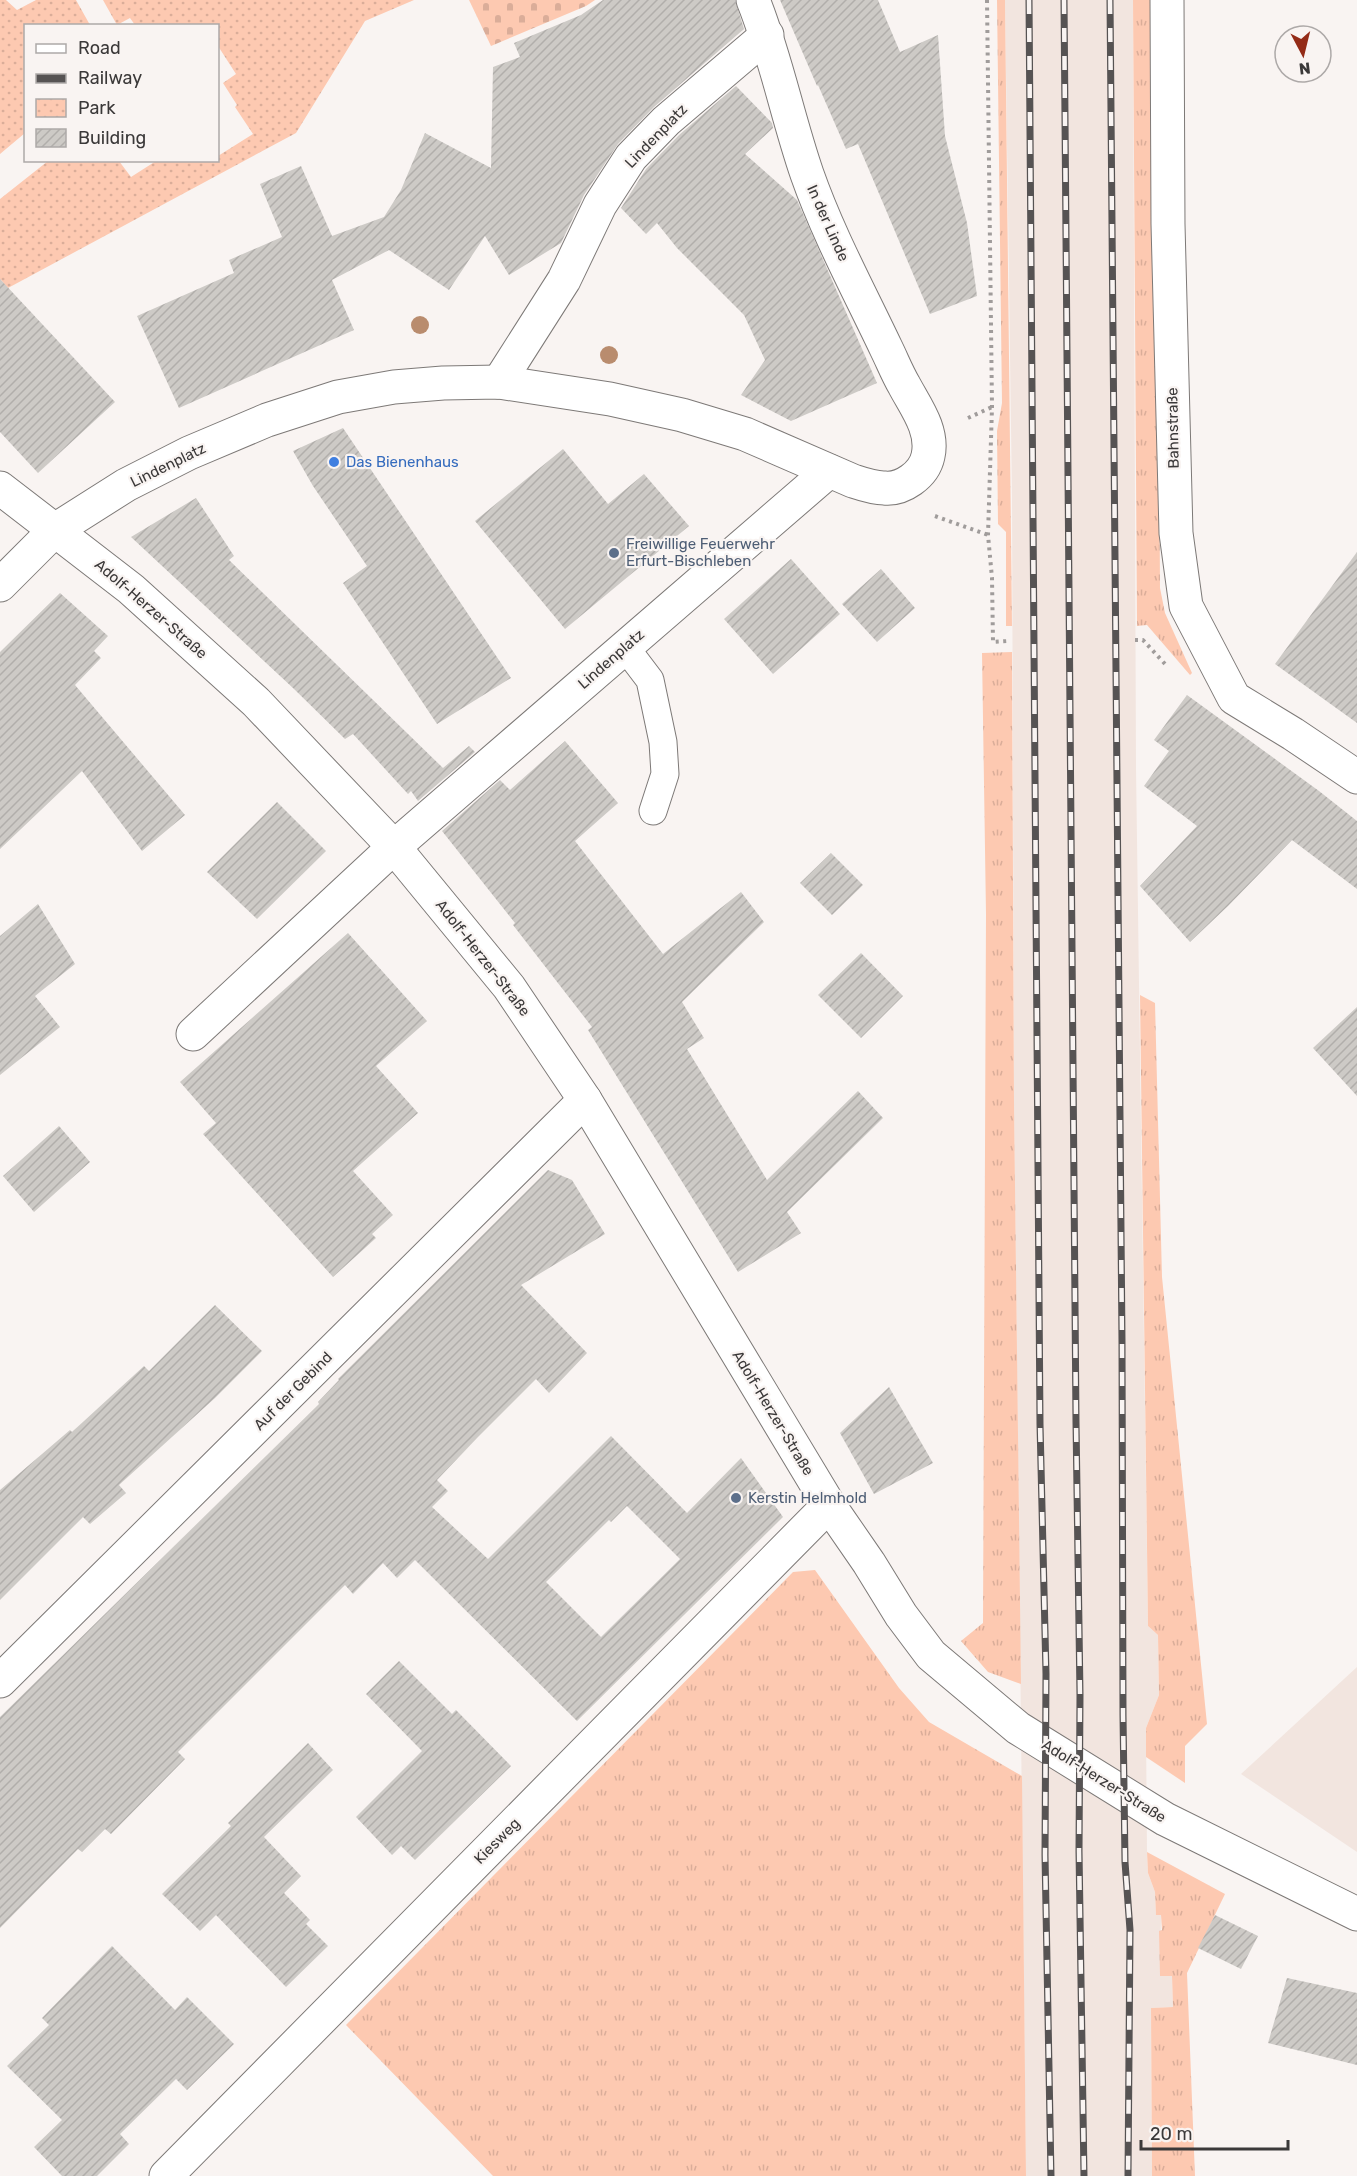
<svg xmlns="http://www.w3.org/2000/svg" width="1357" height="2176" viewBox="0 0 1357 2176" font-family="Rubik,sans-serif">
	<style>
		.built { fill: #f2e5df }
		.grass { fill: url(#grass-tufts) }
		.cemetery { fill: url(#cemetery-stones) }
		.park { fill: url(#park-dots) }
		.building { fill: url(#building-hatch); fill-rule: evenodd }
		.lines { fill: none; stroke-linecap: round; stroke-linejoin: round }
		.service-casing { stroke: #7d7977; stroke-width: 29 }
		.minor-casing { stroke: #7d7977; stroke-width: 35 }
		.path { stroke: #a09c9b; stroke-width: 4; stroke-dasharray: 3 4.5; stroke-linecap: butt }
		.service { stroke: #fff; stroke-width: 27 }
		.minor { stroke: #fff; stroke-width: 33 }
		.rail-casing { stroke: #565353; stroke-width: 7 }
		.rail { stroke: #f9f4f2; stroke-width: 4.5; stroke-dasharray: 14; stroke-linecap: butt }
		.tree { fill: #b98c6e }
		.shop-dot { fill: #3f7fe0; stroke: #f9f4f2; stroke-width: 2 }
		.service-dot { fill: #5c6f8a; stroke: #f9f4f2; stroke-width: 2 }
		.labels { text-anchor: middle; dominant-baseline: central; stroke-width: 4.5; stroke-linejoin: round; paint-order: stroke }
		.street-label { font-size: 15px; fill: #3b3939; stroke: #f9f4f2 }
		.shop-label { font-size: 15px; fill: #366cbe; stroke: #f9f4f2; text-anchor: start }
		.service-label { font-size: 15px; fill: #4e5e75; stroke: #f9f4f2; text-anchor: start }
	</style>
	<defs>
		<pattern id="grass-tufts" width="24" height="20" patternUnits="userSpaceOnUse" patternTransform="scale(1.5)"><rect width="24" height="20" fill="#fdc9b1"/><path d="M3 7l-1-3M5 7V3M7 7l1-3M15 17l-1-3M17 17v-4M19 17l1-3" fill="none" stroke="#daad99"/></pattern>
		<pattern id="cemetery-stones" width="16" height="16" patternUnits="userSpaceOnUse" patternTransform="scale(1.5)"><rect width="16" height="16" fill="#fdc9b1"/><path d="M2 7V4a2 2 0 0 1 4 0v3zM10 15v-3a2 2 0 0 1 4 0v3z" fill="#daad99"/></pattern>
		<pattern id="park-dots" width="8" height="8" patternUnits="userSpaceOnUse" patternTransform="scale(1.5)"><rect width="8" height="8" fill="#fdc9b1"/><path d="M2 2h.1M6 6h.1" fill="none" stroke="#daad99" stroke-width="1.8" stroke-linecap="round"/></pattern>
		<pattern id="building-hatch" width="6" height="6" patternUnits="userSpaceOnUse" patternTransform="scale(1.5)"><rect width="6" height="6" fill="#cdcac6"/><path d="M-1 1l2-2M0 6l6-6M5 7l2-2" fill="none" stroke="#b1aeab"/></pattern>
	</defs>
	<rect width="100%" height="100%" fill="#f9f4f2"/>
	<g class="built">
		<path d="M1005,0H1133L1136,768L1148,1626L1158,1635L1159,1695L1146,1728L1147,1852L1148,1873L1155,1892L1156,1914L1161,1915L1160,1976H1172L1173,2007L1151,2008L1152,2176H1026L1014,1102L1012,497Z"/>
		<path d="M1357,1667V1852L1241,1774Z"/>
	</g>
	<g class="grass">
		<path d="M997,0H1005L1012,626H1006V532L998,524L997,431L1002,403Z"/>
		<path d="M1133,0H1150L1159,415L1160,588L1165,613L1192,673L1190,675L1147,625L1137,626Z"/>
		<path d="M1012,652L1014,1102L1021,1684L988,1672L961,1641L983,1623L986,914L982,653Z"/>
		<path d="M1140,995L1155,1003L1162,1277L1207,1724L1185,1746V1783L1146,1757V1728L1159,1695L1158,1635L1148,1626Z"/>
		<path d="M815,1570L899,1688L929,1722L1022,1776L1026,2176H493L346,2025L793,1572Z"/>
		<path d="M1147,1852L1225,1894L1187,1973L1195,2176H1152L1151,2008L1173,2007L1172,1976H1160L1159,1931L1162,1930L1161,1915H1156L1155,1892L1148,1873Z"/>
	</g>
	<path class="cemetery" d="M469,0H595L586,6L491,46Z"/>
	<g class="park">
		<path d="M0,0H6L17,10L36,0H76L90,25L26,26L25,133L0,154Z"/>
		<path d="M103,0H414L365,21L296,133L8,288L0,279V199L48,161H119L131,177L156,161L218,160V156L253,134L235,107L237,105L223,83L236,74L218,46V26L135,25L130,18L117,25Z"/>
	</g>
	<g class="building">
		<path d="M603,0H735L744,29L654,107L618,144L584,195L561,243L509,275L485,236L449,290L389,250L332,280L354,330L179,408L137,316L234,273L229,260L282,237L260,184L301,166L332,236L384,217L401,190L425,133L491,168L493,67L520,57L514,43L581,15Z"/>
		<path d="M780,0H878L900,52L938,35L945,136L967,223L977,296L930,314L858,144L846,149L818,85L817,86Z"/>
		<path d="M736,86L772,123L773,128L745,154L797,200L877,383L791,421L741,395L765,360L744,315L677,248L657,223L646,234L621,208L646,169L679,135Z"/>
		<path d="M0,279L115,402L38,473L0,432Z"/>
		<path d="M343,428L511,678L437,724L343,583L367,566L313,486L293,451Z"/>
		<path d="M563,449L608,504L644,474L689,526L565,629L475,521Z"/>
		<path d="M196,498L234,556L229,560L443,768L469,746L475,752L418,801L411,791L408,794L353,734L345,739L293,688L131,537Z"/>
		<path d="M1357,552V723L1275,664Z"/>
		<path d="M791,559L840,614L773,674L724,619Z"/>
		<path d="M881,569L915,608L877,642L842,604Z"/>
		<path d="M60,593L108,636L94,651L101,658L75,685L185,815L142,851L82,771L0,849V652Z"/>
		<path d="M1187,695L1319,791L1357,821V889L1292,840L1228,906L1190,942L1140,886L1197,826L1144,786L1169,751L1154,740Z"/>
		<path d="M565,741L618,803L575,841L663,954L741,892L764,922L682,1002L704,1038L687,1049L767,1180L858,1091L883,1118L787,1212L801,1233L738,1272L588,1030L592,1027L513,925L515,923L442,831L500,780L510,790Z"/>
		<path d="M277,802L326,851L257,919L207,872Z"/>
		<path d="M831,853L863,885L832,915L800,883Z"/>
		<path d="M38,904L75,964L35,996L60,1027L0,1075V936Z"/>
		<path d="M348,933L427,1021L376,1066L418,1113L353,1171L393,1215L372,1234L376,1238L333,1277L203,1134L216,1123L180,1082Z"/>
		<path d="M861,953L903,996L861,1038L818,995Z"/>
		<path d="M1357,1007V1096L1313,1048Z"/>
		<path d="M59,1126L90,1162L34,1212L3,1176Z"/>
		<path d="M548,1170L572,1180L605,1234L521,1285L587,1353L549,1393L536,1379L478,1437L437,1480L448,1491L432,1507L488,1559L611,1436L687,1513L741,1458L783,1517L577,1721L415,1560L397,1578L383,1563L353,1594L345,1585L178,1752L185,1759L111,1834L105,1829L82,1852L78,1849L0,1928V1717L319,1404L318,1402L339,1380L338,1379ZM627,1506L680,1559L601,1637L546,1582L609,1520L611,1522Z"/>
		<path d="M215,1305L262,1351L215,1398L119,1485L126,1493L90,1524L83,1517L0,1600V1490L70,1430L72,1432L144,1366L149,1371Z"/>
		<path d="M889,1387L933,1463L874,1494L840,1433Z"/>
		<path d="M399,1661L452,1714L456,1710L511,1766L415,1860L401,1846L392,1855L356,1817L422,1751L366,1694Z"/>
		<path d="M308,1743L333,1770L264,1837L301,1876L284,1893L310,1920L306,1924L328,1946L286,1987L216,1915L200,1931L162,1894L231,1826L228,1823Z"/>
		<path d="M1215,1915L1258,1936L1241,1969L1198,1948Z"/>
		<path d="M112,1946L175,2010L187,1997L234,2044L187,2090L176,2079L120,2134L129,2144L97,2176H62L34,2147L62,2120L7,2066L49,2025L42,2018Z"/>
		<path d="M1287,1978L1357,1993V2065L1268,2043Z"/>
	</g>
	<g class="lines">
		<defs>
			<path id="service" d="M625,647L650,680L663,742L665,774L653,811"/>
			<g id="minor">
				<path d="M1167,0L1168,224L1176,533L1186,606L1234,698L1293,734L1357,777"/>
				<path d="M499,382L564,280L600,205L631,157L666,121L767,35"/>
				<path d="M0,488L131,589L256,702L394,847L509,987L585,1100L829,1505L869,1563L901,1615L931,1655L1018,1728L1165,1819L1357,1914"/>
				<path d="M0,585L55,530L126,485L189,453L267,420L338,397L394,387L443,383L499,382L610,399L682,415L745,434L853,481C862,484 873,488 884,488C902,490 924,475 928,456C934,430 915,406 904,385C897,373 892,360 886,348C859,291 828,234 807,174C787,116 776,57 753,0"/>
				<path d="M193,1034L394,847L829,471"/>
				<path d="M0,1681L585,1100"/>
				<path d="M166,2176L829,1505"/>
			</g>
		</defs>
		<use href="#service" class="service-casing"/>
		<use href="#minor" class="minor-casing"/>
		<g class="path">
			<path d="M987,0L992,407L988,535L992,578L993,642L1008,641"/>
			<path d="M968,418L992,407"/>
			<path d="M935,516L988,535"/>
			<path d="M1135,640H1143L1165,664"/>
		</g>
		<use href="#service" class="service"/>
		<use href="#minor" class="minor"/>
		<defs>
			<g id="rail">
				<path d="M1029,0L1040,1424L1046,1674L1045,1855L1051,2176"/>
				<path d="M1064,0L1076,1422L1080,1695L1079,1851L1084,2176"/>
				<path d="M1110,0L1122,1342L1123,1715L1125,1862L1130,1930L1128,2176"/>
			</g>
		</defs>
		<use href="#rail" class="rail-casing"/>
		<use href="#rail" class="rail"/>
	</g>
	<g class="tree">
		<circle cx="420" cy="325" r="9"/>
		<circle cx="609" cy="355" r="9"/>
	</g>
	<circle class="shop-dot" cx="334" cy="462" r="6"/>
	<g class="service-dot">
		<circle cx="614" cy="553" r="6"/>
		<circle cx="736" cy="1498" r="6"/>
	</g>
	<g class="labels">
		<g class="street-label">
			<text transform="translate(656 136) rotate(-46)">Lindenplatz</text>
			<text transform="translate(828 223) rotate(66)">In der Linde</text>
			<text transform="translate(1173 428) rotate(-91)">Bahnstraße</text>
			<text transform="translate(168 465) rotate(-26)">Lindenplatz</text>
			<text transform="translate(151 609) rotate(41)">Adolf-Herzer-Straße</text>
			<text transform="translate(611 659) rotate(-41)">Lindenplatz</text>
			<text transform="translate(483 958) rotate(52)">Adolf-Herzer-Straße</text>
			<text transform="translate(293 1391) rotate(-45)">Auf der Gebind</text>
			<text transform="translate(773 1413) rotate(59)">Adolf-Herzer-Straße</text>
			<text transform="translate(1104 1781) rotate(32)">Adolf-Herzer-Straße</text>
			<text transform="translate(497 1841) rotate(-45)">Kiesweg</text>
		</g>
		<g class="shop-label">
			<text x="346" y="462">Das Bienenhaus</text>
		</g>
		<g class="service-label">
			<text x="626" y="544">Freiwillige Feuerwehr<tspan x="626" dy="17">Erfurt-Bischleben</tspan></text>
			<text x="748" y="1498">Kerstin Helmhold</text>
		</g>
	</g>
	<rect x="24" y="24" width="195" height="138" fill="#f9f4f2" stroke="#ada9a8" stroke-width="1.5"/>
	<rect x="36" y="44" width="30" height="9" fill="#ffffff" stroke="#ada9a8" stroke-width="1.5"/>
	<text x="78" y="54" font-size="18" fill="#3b3939">Road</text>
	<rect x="36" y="74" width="30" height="9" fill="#565353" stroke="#ada9a8" stroke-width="1.5"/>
	<text x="78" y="84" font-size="18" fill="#3b3939">Railway</text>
	<rect x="36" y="99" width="30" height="18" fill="url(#park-dots)" stroke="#ada9a8" stroke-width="1.5"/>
	<text x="78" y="114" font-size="18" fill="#3b3939">Park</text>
	<rect x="36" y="129" width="30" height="18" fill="url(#building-hatch)" stroke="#ada9a8" stroke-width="1.5"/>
	<text x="78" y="144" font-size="18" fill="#3b3939">Building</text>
	<g transform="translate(1303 54) rotate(173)"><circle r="28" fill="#f9f4f2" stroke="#ada9a8" stroke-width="1.5"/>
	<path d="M0-4.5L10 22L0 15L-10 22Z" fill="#942b17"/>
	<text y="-9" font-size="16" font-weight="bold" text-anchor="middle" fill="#3b3939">N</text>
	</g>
	<path d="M1141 2140v9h147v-9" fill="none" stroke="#3b3939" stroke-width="3"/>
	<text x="1150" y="2140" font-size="18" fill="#3b3939" stroke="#f9f4f2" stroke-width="4.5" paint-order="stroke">20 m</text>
</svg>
